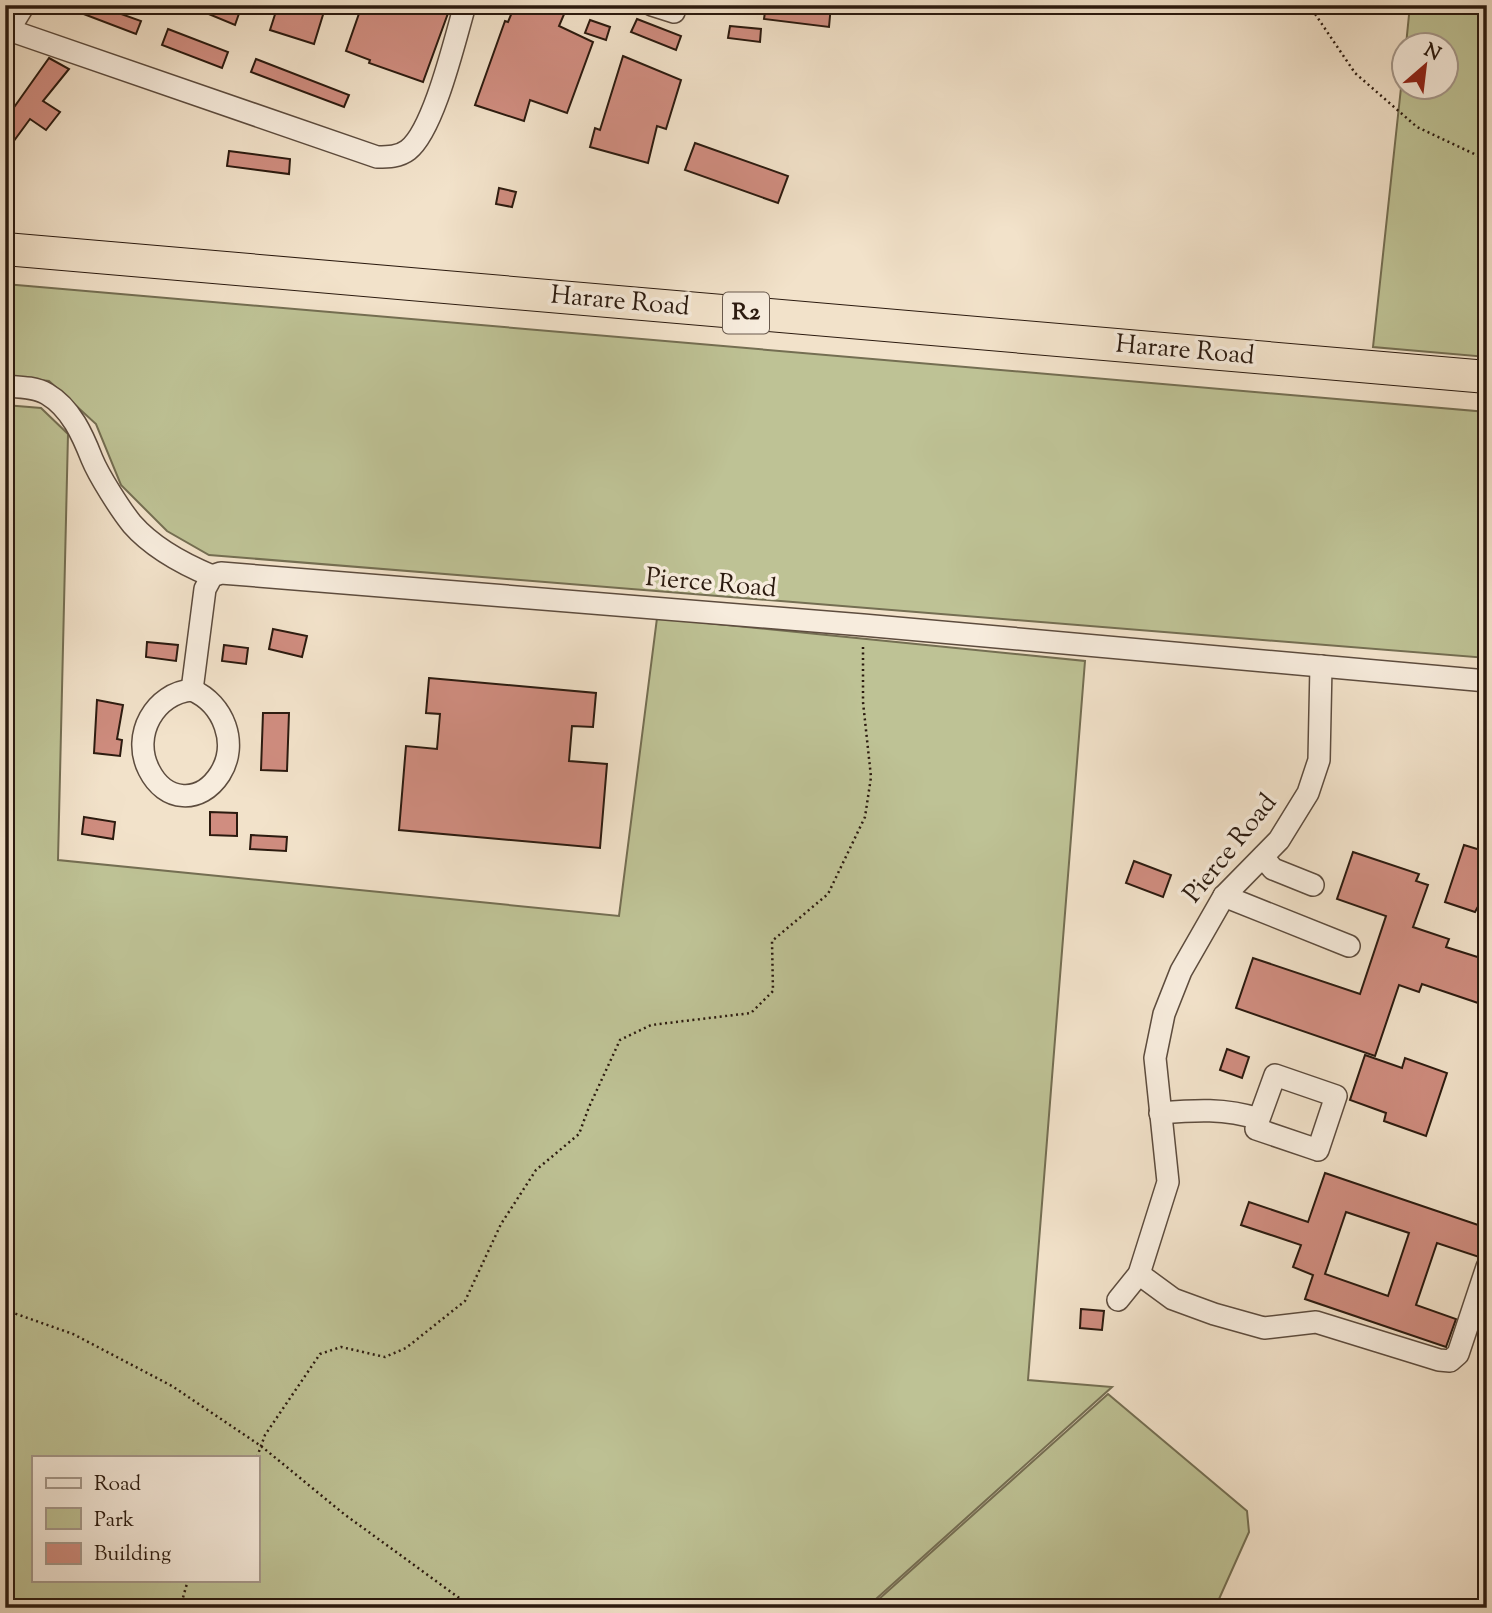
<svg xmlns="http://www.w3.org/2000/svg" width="1492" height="1613" viewBox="0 0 1492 1613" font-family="'Sorts Mill Goudy',serif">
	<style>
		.green { fill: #bec295; stroke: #746e52; stroke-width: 2; fill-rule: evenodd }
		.building { fill: #d08d80; stroke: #2b1a0f; stroke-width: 2; fill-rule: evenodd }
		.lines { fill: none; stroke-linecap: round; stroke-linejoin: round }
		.minor-casing { stroke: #5d4c3e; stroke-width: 24 }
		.highway-casing { stroke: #2b1a0f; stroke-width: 34 }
		.path { stroke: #2b1a0f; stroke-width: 2.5; stroke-dasharray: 2 3.5; stroke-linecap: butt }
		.minor { stroke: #f7ecdd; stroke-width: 21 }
		.highway { stroke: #f2e2ca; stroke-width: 32 }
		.labels { text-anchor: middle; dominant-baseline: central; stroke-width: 7; stroke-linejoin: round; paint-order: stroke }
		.shield { fill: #f7ecdd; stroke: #68594d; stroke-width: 2 }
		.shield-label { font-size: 24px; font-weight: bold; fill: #2b1a0f }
		.street-label { font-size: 26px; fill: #2b1a0f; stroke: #f7ecdd }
	</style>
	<rect width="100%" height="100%" fill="#f2e2ca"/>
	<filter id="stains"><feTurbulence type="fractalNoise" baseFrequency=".00286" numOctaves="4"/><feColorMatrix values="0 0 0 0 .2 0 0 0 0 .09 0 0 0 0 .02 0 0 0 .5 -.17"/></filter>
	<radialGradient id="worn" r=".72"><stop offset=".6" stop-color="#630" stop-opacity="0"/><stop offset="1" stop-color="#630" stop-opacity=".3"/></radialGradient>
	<g class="green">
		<path d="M1410,5H1487V357L1373,347L1404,60V88H1446V46L1406,45Z"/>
		<path d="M5,284L1487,412V658L209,555L167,531L121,485L96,424L49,381L5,376Z"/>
		<path d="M5,405L41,408L68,434L58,860L619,916L657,618L1085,661L1028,1380L1112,1387L866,1608H5ZM33,1457H257V1580H33Z"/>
		<path d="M1108,1394L1247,1511L1249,1532L1215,1608H869Z"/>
	</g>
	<g class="building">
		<path d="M60,5H96L141,21L136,34Z"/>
		<path d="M187,5H242L235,25Z"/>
		<path d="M278,5H326L314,44L270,30Z"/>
		<path d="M362,5H451L423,82L369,63L370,60L346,51Z"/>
		<path d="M515,5H568L559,26L593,42L567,113L530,100L524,121L475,105L505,21L508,22Z"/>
		<path d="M766,5H831L829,27L764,19Z"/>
		<path d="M637,19L681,36L676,50L631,32Z"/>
		<path d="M590,20L610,27L606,40L585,33Z"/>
		<path d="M730,26L761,29L760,42L728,38Z"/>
		<path d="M168,29L228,52L222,68L162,45Z"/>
		<path d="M623,56L681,80L666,129L657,126L648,163L590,147L595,128L600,130Z"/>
		<path d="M49,58L69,69L43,101L60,112L46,130L30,119L5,153V120Z"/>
		<path d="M256,59L349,95L344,107L251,72Z"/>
		<path d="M695,143L788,176L778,203L685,170Z"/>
		<path d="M229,151L290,159L289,174L227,166Z"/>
		<path d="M499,188L516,192L512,207L496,204Z"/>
		<path d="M273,629L307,636L302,657L269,649Z"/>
		<path d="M147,642L178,645L176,661L146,657Z"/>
		<path d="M224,645L248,648L246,664L222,661Z"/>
		<path d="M429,678L596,693L593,727L572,726L569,761L607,764L600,848L399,830L406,746L437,749L440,714L426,713Z"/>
		<path d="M97,700L123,705L117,739L122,740L120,756L94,753Z"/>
		<path d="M263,713H289L287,771L261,770Z"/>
		<path d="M210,812L237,813V836L210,835Z"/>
		<path d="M84,817L115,822L113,839L82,834Z"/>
		<path d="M251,835L287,837L286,851L250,849Z"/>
		<path d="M1464,845L1487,852V890L1475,912L1445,902Z"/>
		<path d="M1353,852L1419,874L1416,881L1428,885L1413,927L1449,939L1446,947L1487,960V1006L1422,984L1419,992L1399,985L1375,1056L1236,1008L1253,958L1360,994L1386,916L1337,899Z"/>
		<path d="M1134,861L1171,875L1163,897L1126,883Z"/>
		<path d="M1227,1049L1249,1057L1242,1078L1220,1070Z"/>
		<path d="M1365,1055L1402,1068L1405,1058L1447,1073L1426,1136L1384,1121L1386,1113L1350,1100Z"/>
		<path d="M1325,1173L1487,1228V1246L1484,1254L1479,1257L1437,1243L1416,1305L1456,1319L1446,1347L1305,1299L1313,1275L1293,1267L1301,1245L1241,1225L1249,1202L1308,1222ZM1346,1212L1409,1233L1388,1296L1325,1274Z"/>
		<path d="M1081,1309L1104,1311L1102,1330L1080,1328Z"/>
	</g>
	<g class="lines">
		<defs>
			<g id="minor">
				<path d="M652,5L674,12"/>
				<path d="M9,30L377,157C388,157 399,157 408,150C434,130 455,39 465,5"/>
				<path d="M5,36L24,5"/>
				<path d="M5,386C19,387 35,387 47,394C71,408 83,436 92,459C99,476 120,509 132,524C153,548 183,564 212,576"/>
				<path d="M192,690L205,589L212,576L221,573L863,625L1487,681"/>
				<path d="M192,690C224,704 239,744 220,774C200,805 165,802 149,770C131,735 155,693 192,690Z"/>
				<path d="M1263,857L1273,869L1313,885"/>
				<path d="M1224,896L1349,946"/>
				<path d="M1160,1113C1195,1110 1225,1108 1259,1119L1275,1075L1336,1096L1318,1150L1256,1129L1259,1119"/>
				<path d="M1139,1274L1173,1299L1214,1314L1264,1328L1316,1322L1439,1360L1450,1361L1458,1354L1487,1267"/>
				<path d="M1118,1300L1139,1274L1168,1182L1155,1058L1164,1014L1181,971L1224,896L1279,840L1308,793L1319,760L1321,666"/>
			</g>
			<path id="highway" d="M5,249L1487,377"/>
		</defs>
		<use href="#minor" class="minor-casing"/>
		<use href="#highway" class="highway-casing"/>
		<g class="path">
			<path d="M1309,5L1355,73L1417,127L1487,160"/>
			<path d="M5,1310L73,1334L172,1386L261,1446L344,1514L473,1608"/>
			<path d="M257,1457L265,1435L320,1354L341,1347L385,1357L406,1348L465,1301L501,1224L536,1170L579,1134L589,1107L620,1040L651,1025L751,1013L773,991L772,941L828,894L865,817L871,777L863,702V644"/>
			<path d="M5,1465L12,1521L10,1608"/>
			<path d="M180,1608L188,1580"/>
		</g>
		<use href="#minor" class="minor"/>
		<use href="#highway" class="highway"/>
	</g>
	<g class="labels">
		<rect class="shield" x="723" y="292.5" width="46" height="41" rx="5"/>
		<g class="shield-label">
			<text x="746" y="313">R2</text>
		</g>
		<g class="street-label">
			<text transform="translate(620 302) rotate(5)">Harare Road</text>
			<text transform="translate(1185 351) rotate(5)">Harare Road</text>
			<text transform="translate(711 584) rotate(5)">Pierce Road</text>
			<text transform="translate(1231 849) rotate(-51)">Pierce Road</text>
		</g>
	</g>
	<rect width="1492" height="1613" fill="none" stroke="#f2e2ca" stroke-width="28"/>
	<rect x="7" y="7" width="1478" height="1599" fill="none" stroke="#2b1a0f" stroke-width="3.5"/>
	<rect x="14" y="14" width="1464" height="1585" fill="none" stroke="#2b1a0f" stroke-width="2"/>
	<rect x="32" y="1456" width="228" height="126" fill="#f7ecdd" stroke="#a5988b" stroke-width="2"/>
	<rect x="46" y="1478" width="35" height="10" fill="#f7ecdd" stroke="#a5988b" stroke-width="2"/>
	<text x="94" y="1490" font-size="21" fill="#2b1a0f">Road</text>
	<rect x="46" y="1508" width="35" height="21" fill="#bec295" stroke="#a5988b" stroke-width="2"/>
	<text x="94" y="1526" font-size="21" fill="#2b1a0f">Park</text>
	<rect x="46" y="1543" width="35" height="21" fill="#d08d80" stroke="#a5988b" stroke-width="2"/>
	<text x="94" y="1560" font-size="21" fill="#2b1a0f">Building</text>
	<g transform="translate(1425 66) rotate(28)"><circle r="33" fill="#f7ecdd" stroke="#a5988b" stroke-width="2"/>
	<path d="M0-5L12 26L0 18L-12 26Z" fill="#8f2418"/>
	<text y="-10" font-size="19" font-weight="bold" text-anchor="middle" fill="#2b1a0f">N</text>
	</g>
	<rect width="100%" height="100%" filter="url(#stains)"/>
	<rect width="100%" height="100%" fill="url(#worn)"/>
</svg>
